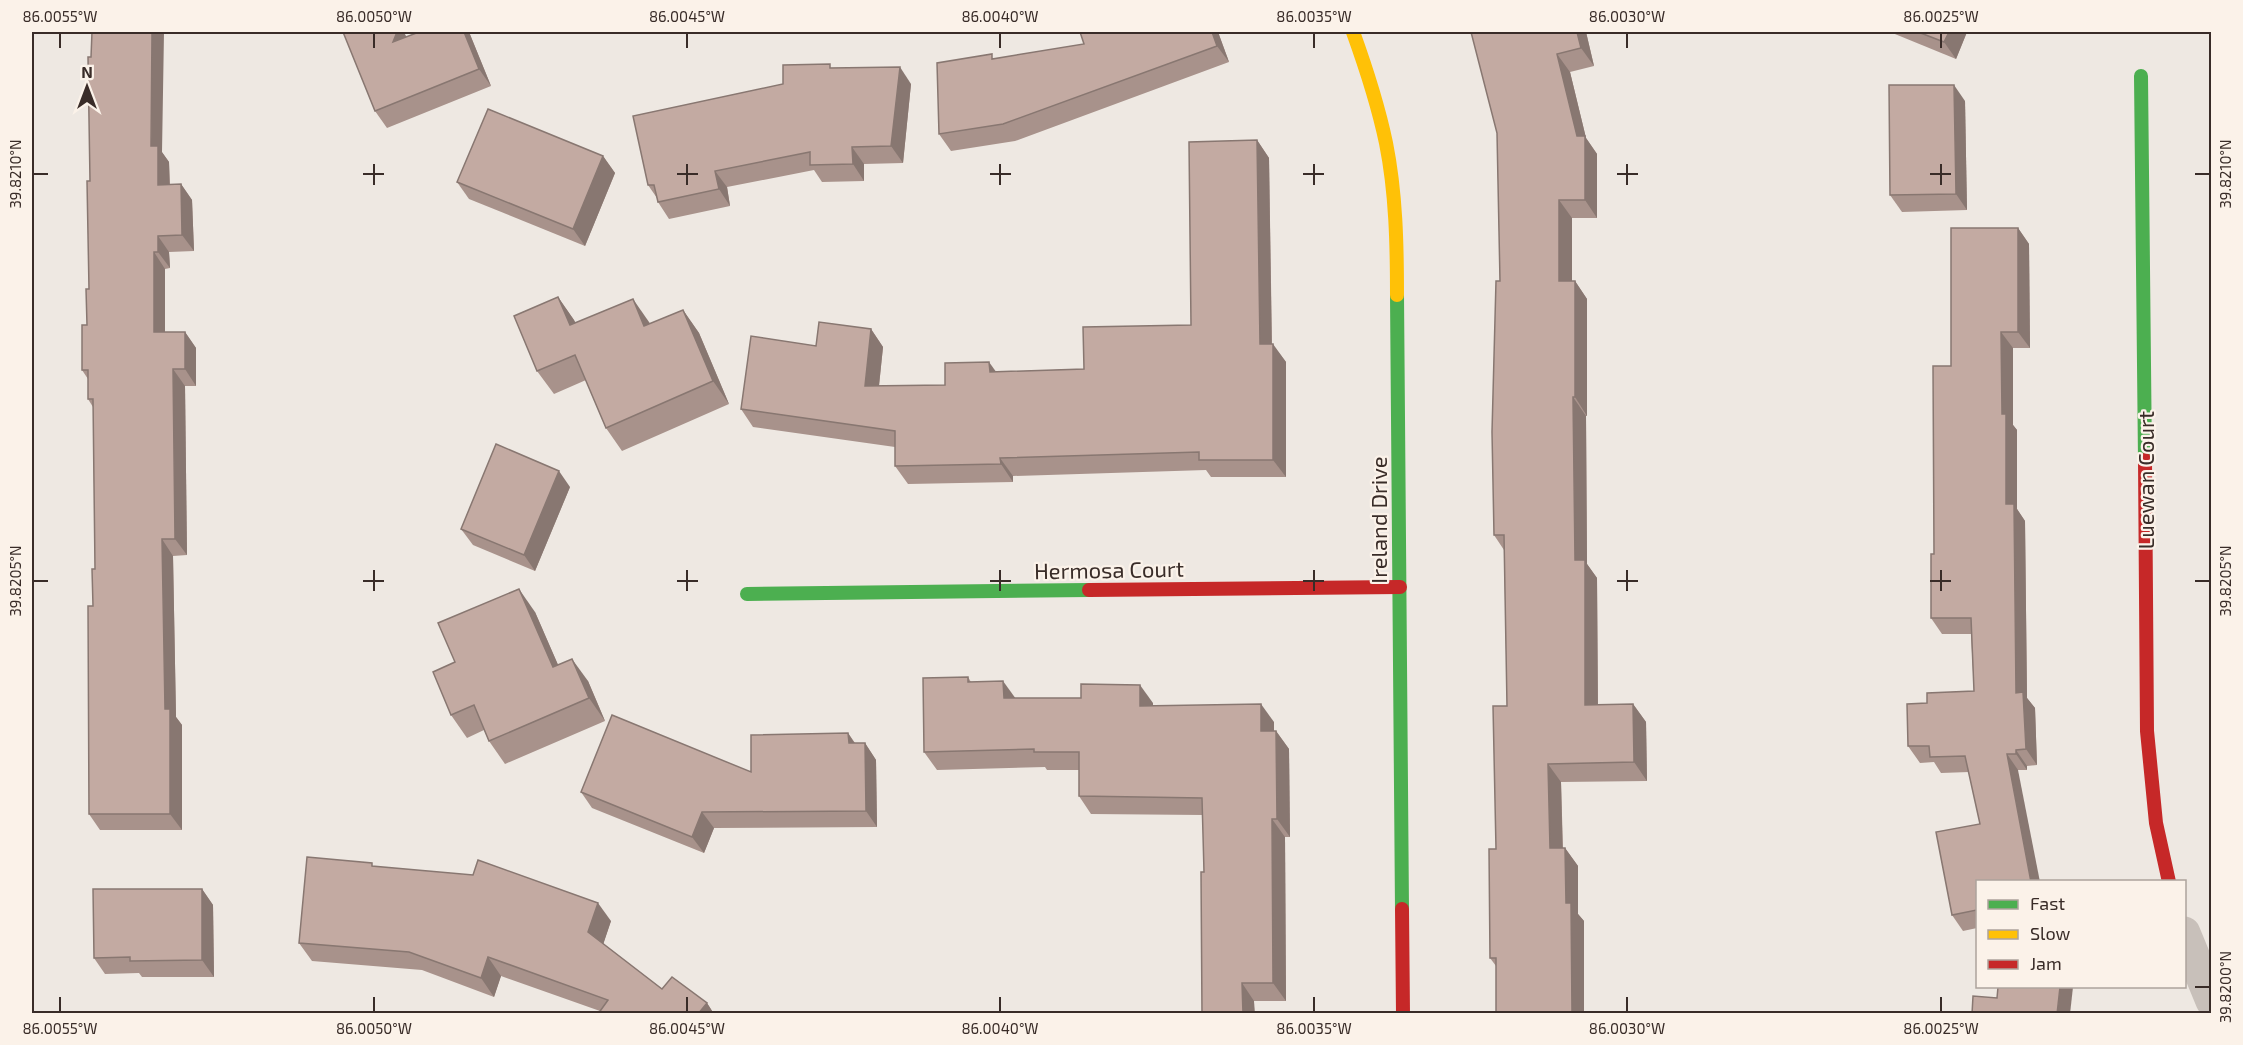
<svg xmlns="http://www.w3.org/2000/svg" width="2243" height="1045" viewBox="0 0 2243 1045" font-family="'Exo 2',sans-serif">
	<style>
		.lines { fill: none; stroke-linecap: round; stroke-linejoin: round }
		.street { stroke: #c8c0ba; stroke-width: 33 }
		.fast { stroke: #4caf50; stroke-width: 14 }
		.slow { stroke: #ffc107; stroke-width: 14 }
		.jam { stroke: #c62828; stroke-width: 14 }
		.wall { fill: #a8928b }
		.shaded-wall { fill: #887771 }
		.building { fill: #c3aaa2; stroke: #887771; stroke-width: 1.5 }
		.ticks { fill: none; stroke: #392c28; stroke-width: 2 }
		.labels { text-anchor: middle; dominant-baseline: central; stroke-width: 4.5; stroke-linejoin: round; paint-order: stroke }
		.street-label { font-size: 22px; fill: #392c28; stroke: #fbf2e9 }
		.neatline { fill: none; stroke: #392c28; stroke-width: 2 }
		.ticks-label { font-size: 15px; text-anchor: middle; fill: #392c28 }
	</style>
	<rect width="100%" height="100%" fill="#eee8e2"/>
	<g class="lines">
		<path class="street" d="M2184,933L2212,1001"/>
		<g class="fast">
			<path d="M2141,76L2145,460"/>
			<path d="M1397,295L1402,909"/>
			<path d="M747,594L1089,590"/>
		</g>
		<path class="slow" d="M1353,32C1366,68 1378,105 1386,143C1396,193 1397,245 1397,295"/>
		<g class="jam">
			<path d="M2145,460L2147,731L2156,823L2169,882"/>
			<path d="M1089,590L1400,587"/>
			<path d="M1402,909L1403,1014"/>
		</g>
	</g>
	<g class="wall">
		<path d="M404,32L406,37L469,32L491,86L387,128L375,111Z"/>
		<path d="M1080,32H1218L1229,62L1015,141L951,151L939,134L1084,44Z"/>
		<path d="M1471,32H1586L1594,66L1570,72L1586,138L1597,154V218H1572V281H1575L1587,299V416H1586L1587,564L1597,578L1598,704H1633L1646,722L1647,781L1561,782L1563,848H1565L1578,866V914L1584,921L1496,966L1490,958L1496,849L1507,706L1504,550L1494,535L1500,281L1497,133Z"/>
		<path d="M1890,32H1967L1956,59Z"/>
		<path d="M91,57L169,162L170,184H181L192,200L194,251L169,252L170,268L165,269V332H185L196,348V386H185L187,555L173,556L176,717L182,725V830H100L89,814L93,606L95,569L93,407L88,399V379L82,370L87,325L89,289Z"/>
		<path d="M833,68L911,84L903,163L864,164V181L822,182L814,170L727,187L730,206L669,219L658,202L657,198L648,185L783,84Z"/>
		<path d="M1965,101L1967,210L1902,212L1890,195Z"/>
		<path d="M1257,140L1269,158L1272,344L1286,362V477H1211L1206,470L1013,476V482L908,484L895,466V447L753,427L741,409L816,346L871,329L883,347L879,386L945,385L996,372L1084,369L1191,325Z"/>
		<path d="M603,156L615,173L585,246L469,199L457,182Z"/>
		<path d="M2018,228L2029,244L2030,348H2013V425L2017,430V509L2025,521L2027,698L2035,708L2037,765L2027,766V770H2018L1977,882V928L1963,931L1952,915L1980,824L1969,772L1941,773L1934,762L1920,763L1908,746L1927,703L1974,691L1971,634H1942L1931,618L1934,554Z"/>
		<path d="M558,297L576,323L649,322L650,324L683,310L699,333L729,404L622,451L606,428L586,380L554,394L537,371Z"/>
		<path d="M570,487L535,571L473,545L461,529Z"/>
		<path d="M535,612L558,665L588,681L605,721L505,764L489,741L484,730L467,738L451,715L455,662Z"/>
		<path d="M968,677L971,682L1015,698L1153,703V706L1274,722V731H1276L1289,749L1290,837H1285L1286,1001H1254L1202,1014L1204,872L1203,815L1091,814L1079,796V770H1047L1045,767L937,770L924,752Z"/>
		<path d="M848,733L855,743H865L876,760L877,827L714,828L704,853L592,808L581,792L751,772Z"/>
		<path d="M375,866L611,921L603,944L662,989L707,1003L714,1014H598L600,1011L501,976L494,997L422,970L312,961L299,943Z"/>
		<path d="M202,889L213,905L214,977H142L139,973L105,974L94,958Z"/>
	</g>
	<g class="shaded-wall">
		<path d="M152,32H164L162,152L169,162L170,201L158,185L151,146Z"/>
		<path d="M397,32H404L410,45L393,42Z"/>
		<path d="M464,32H469L491,86L479,69Z"/>
		<path d="M1212,32H1218L1229,62L1217,46Z"/>
		<path d="M1577,32H1586L1594,66L1581,48Z"/>
		<path d="M1949,32H1967L1956,59L1944,42Z"/>
		<path d="M1557,54L1570,72L1586,138L1597,154V218L1585,200L1577,136Z"/>
		<path d="M900,67L911,84L903,163L891,146Z"/>
		<path d="M1954,85L1965,101L1967,210L1956,194Z"/>
		<path d="M1257,140L1269,158L1272,362L1260,344Z"/>
		<path d="M852,147L864,164V181L853,164Z"/>
		<path d="M603,156L615,173L585,246L573,229Z"/>
		<path d="M715,171L727,187L730,206L719,189Z"/>
		<path d="M181,184L192,200L194,251L182,235Z"/>
		<path d="M1559,200L1572,218V299L1559,281Z"/>
		<path d="M2018,228L2029,244L2030,348L2018,332Z"/>
		<path d="M158,236L169,252L170,268L158,252Z"/>
		<path d="M154,252L165,269V348L154,332Z"/>
		<path d="M1575,281L1587,299V416L1575,397Z"/>
		<path d="M558,297L574,320L586,348L570,325Z"/>
		<path d="M633,299L649,322L660,349L644,326Z"/>
		<path d="M683,310L699,333L729,404L713,381Z"/>
		<path d="M871,329L883,347L877,404L865,386Z"/>
		<path d="M185,332L196,348V386L185,369Z"/>
		<path d="M2001,332L2013,348V425L2017,430V509L2025,521L2027,698L2035,708L2037,765L2026,749L2016,693L2006,504L2002,414Z"/>
		<path d="M1273,344L1286,362V477L1273,460Z"/>
		<path d="M989,362L1002,380L990,372Z"/>
		<path d="M173,369L185,386L187,555L175,539Z"/>
		<path d="M1573,397L1586,416L1587,564L1597,578L1598,723L1585,705L1575,560Z"/>
		<path d="M1000,458L1013,476V482L1001,464Z"/>
		<path d="M559,471L570,487L535,571L524,555Z"/>
		<path d="M162,539L173,556L176,717L182,725V830L170,814L165,709Z"/>
		<path d="M519,589L535,612L569,690L553,667Z"/>
		<path d="M572,659L588,681L605,721L589,698Z"/>
		<path d="M1003,681L1016,699L1004,698Z"/>
		<path d="M1140,685L1153,703V724L1140,706Z"/>
		<path d="M1261,704L1274,722V749L1261,731Z"/>
		<path d="M1633,704L1646,722L1647,781L1634,762Z"/>
		<path d="M1276,731L1289,749L1290,837L1277,819Z"/>
		<path d="M848,733L859,750L849,743Z"/>
		<path d="M865,743L876,760L877,827L866,811Z"/>
		<path d="M2016,750L2027,766V770L2016,754Z"/>
		<path d="M2007,754L2018,770L2040,882H2031Z"/>
		<path d="M1548,764L1561,782L1563,866L1550,848Z"/>
		<path d="M702,812L714,828L704,853L692,837Z"/>
		<path d="M1272,819L1285,837L1286,1001L1273,983Z"/>
		<path d="M1565,848L1578,866V914L1584,921V1014H1572L1566,903Z"/>
		<path d="M202,889L213,905L214,977L202,960Z"/>
		<path d="M598,903L611,921L601,951L588,932Z"/>
		<path d="M488,957L501,976L494,997L481,978Z"/>
		<path d="M1242,983L1254,1001L1255,1014H1243Z"/>
		<path d="M2060,987H2073L2070,1014H2057Z"/>
		<path d="M707,1003L714,1014H698Z"/>
	</g>
	<g class="building">
		<path d="M92,32H152L151,146H158V185L181,184L182,235L158,236V252H154V332H185V369H173L175,539H162L165,709H170V814H89L88,606H93L92,569H95L93,399H88V370H82V325H87L86,289H89L87,181H90L88,57H91Z"/>
		<path d="M343,32H397L393,42L419,32H464L479,69L375,111Z"/>
		<path d="M1080,32H1212L1217,46L1003,124L939,134L937,63L992,54V59L1084,44Z"/>
		<path d="M1471,32H1577L1581,48L1557,54L1577,136H1585V200H1559V281H1575V397H1573L1575,560H1585V705L1633,704L1634,762L1548,764L1550,848H1565L1566,903H1571L1572,1014H1496V958H1490L1489,849H1496L1493,706H1507L1504,535H1494L1492,432L1496,281H1500L1497,133Z"/>
		<path d="M1918,32H1949L1944,42Z"/>
		<path d="M830,64V68L900,67L891,146L852,147L853,164L810,165V152L715,171L719,189L658,202L654,185H648L633,116L783,84V65Z"/>
		<path d="M1889,85H1954L1956,194L1890,195Z"/>
		<path d="M488,109L603,156L573,229L457,182Z"/>
		<path d="M1257,140L1260,344H1273V460H1199V452L1000,458L1001,464L895,466V431L741,409L751,336L816,346L819,322L871,329L865,386L945,385V363L989,362L990,372L1084,369L1083,327L1191,325L1189,142Z"/>
		<path d="M1951,228H2018V332H2001L2002,414H2006V504H2014L2016,693L2023,692L2026,749L2016,750V754H2007L2031,882H1977V910L1952,915L1936,832L1980,824L1965,756L1930,757L1929,746H1908L1907,704L1927,703V693L1974,691L1971,618H1931V554H1934L1933,366H1951Z"/>
		<path d="M558,297L570,325L633,299L644,326L683,310L713,381L606,428L575,355L537,371L514,316Z"/>
		<path d="M496,444L559,471L524,555L461,529Z"/>
		<path d="M519,589L553,667L572,659L589,698L489,741L474,705L451,715L433,672L455,662L438,623Z"/>
		<path d="M968,677V682L1003,681L1004,698H1081V684L1140,685V706L1261,704V731H1276L1277,819H1272L1273,983H1242L1243,1014H1202L1201,872H1204L1202,798L1079,796V752H1034V749L924,752L923,678Z"/>
		<path d="M612,715L751,772V735L848,733L849,743H865L866,811L702,812L692,837L581,792Z"/>
		<path d="M307,857L372,863V866L473,875L478,860L598,903L588,932L662,989L672,977L707,1003L698,1014H598L608,1000L488,957L481,978L409,952L299,943Z"/>
		<path d="M93,889H202V960L130,961V957L94,958Z"/>
		<path d="M1998,987H2060L2057,1014H1972L1973,996L1997,998Z"/>
	</g>
	<path class="ticks" d="M60,33V48M374,33V48M687,33V48M1000,33V48M1314,33V48M1627,33V48M1941,33V48M374,164V185M687,164V185M1000,164V185M1314,164V185M1627,164V185M1941,164V185M33,174H48M363,174H384M677,174H698M990,174H1011M1303,174H1324M1617,174H1638M1930,174H1951M2195,174H2210M374,570V591M687,570V591M1000,570V591M1314,570V591M1627,570V591M1941,570V591M33,581H48M363,581H384M677,581H698M990,581H1011M1303,581H1324M1617,581H1638M1930,581H1951M2195,581H2210M2195,987H2210M60,997V1012M374,997V1012M687,997V1012M1000,997V1012M1314,997V1012M1627,997V1012M1941,997V1012"/>
	<g class="labels">
		<g class="street-label">
			<text transform="translate(2145 480) rotate(-90)">Luewan Court</text>
			<text transform="translate(1378 520) rotate(-90)">Ireland Drive</text>
			<text transform="translate(1109 569) rotate(-1)">Hermosa Court</text>
		</g>
	</g>
	<rect width="2243" height="1045" fill="none" stroke="#fbf2e9" stroke-width="66"/>
	<rect x="1976" y="880" width="210" height="108" fill="#fbf2e9" stroke="#ada39c" stroke-width="1.5"/>
	<rect x="1988" y="900" width="30" height="9" fill="#4caf50" stroke="#ada39c" stroke-width="1.5"/>
	<text x="2030" y="910" font-size="18" fill="#392c28">Fast</text>
	<rect x="1988" y="930" width="30" height="9" fill="#ffc107" stroke="#ada39c" stroke-width="1.5"/>
	<text x="2030" y="940" font-size="18" fill="#392c28">Slow</text>
	<rect x="1988" y="960" width="30" height="9" fill="#c62828" stroke="#ada39c" stroke-width="1.5"/>
	<text x="2030" y="970" font-size="18" fill="#392c28">Jam</text>
	<g transform="translate(87 87)" stroke="#fbf2e9" stroke-width="4.5" paint-order="stroke">
	<path d="M0-4.5L10 22L0 15L-10 22Z" fill="#392c28"/>
	<text y="-9" font-size="16" font-weight="bold" text-anchor="middle" fill="#392c28">N</text>
	</g>
	<rect x="33" y="33" width="2177" height="979" class="neatline"/>
	<g class="ticks-label">
		<text x="60" y="22">86.0055°W</text>
		<text x="374" y="22">86.0050°W</text>
		<text x="687" y="22">86.0045°W</text>
		<text x="1000" y="22">86.0040°W</text>
		<text x="1314" y="22">86.0035°W</text>
		<text x="1627" y="22">86.0030°W</text>
		<text x="1941" y="22">86.0025°W</text>
		<text transform="translate(16 174) rotate(-90)" y="5">39.8210°N</text>
		<text transform="translate(2226 174) rotate(-90)" y="5">39.8210°N</text>
		<text transform="translate(16 581) rotate(-90)" y="5">39.8205°N</text>
		<text transform="translate(2226 581) rotate(-90)" y="5">39.8205°N</text>
		<text transform="translate(2226 987) rotate(-90)" y="5">39.8200°N</text>
		<text x="60" y="1034">86.0055°W</text>
		<text x="374" y="1034">86.0050°W</text>
		<text x="687" y="1034">86.0045°W</text>
		<text x="1000" y="1034">86.0040°W</text>
		<text x="1314" y="1034">86.0035°W</text>
		<text x="1627" y="1034">86.0030°W</text>
		<text x="1941" y="1034">86.0025°W</text>
	</g>
</svg>
